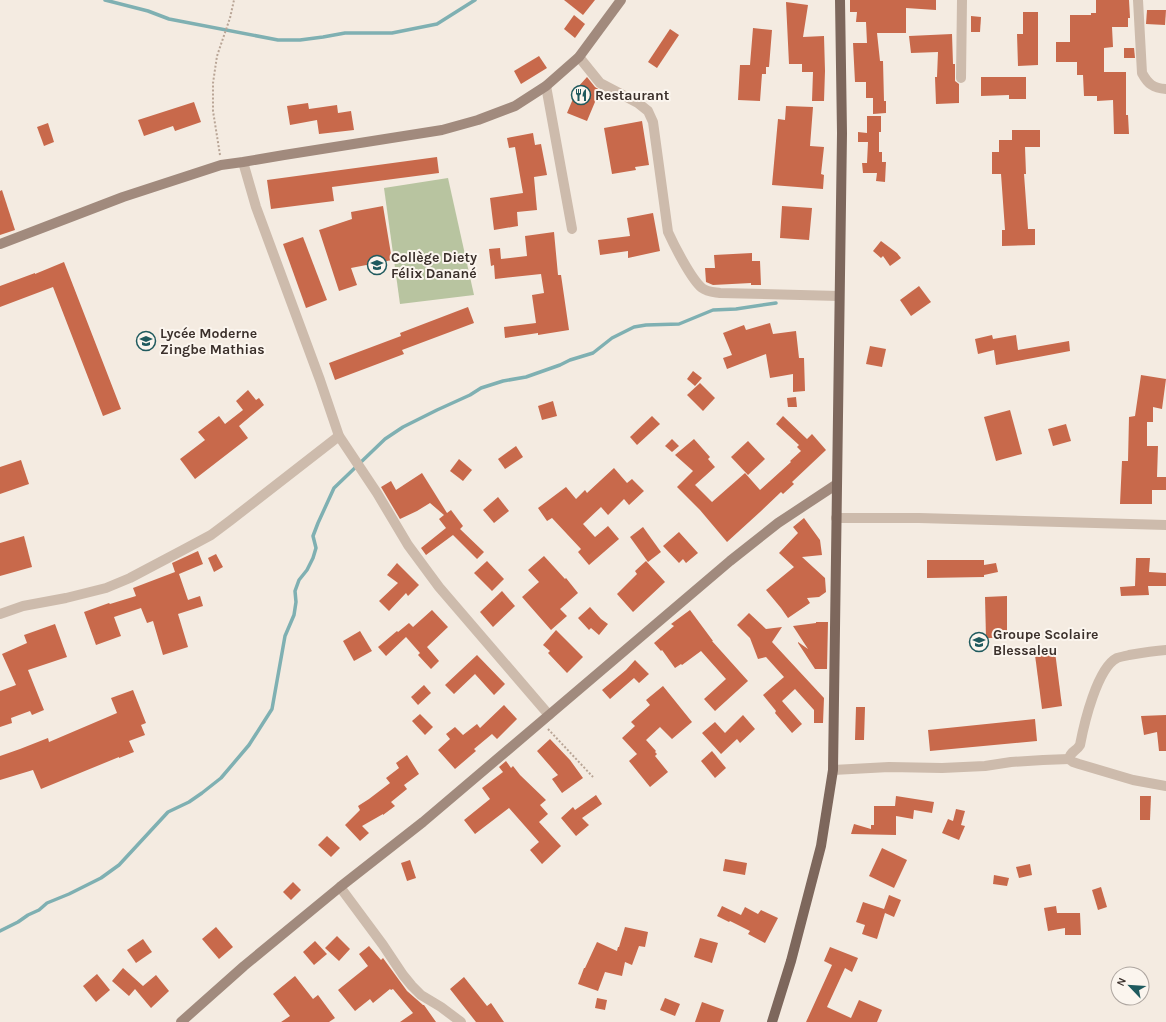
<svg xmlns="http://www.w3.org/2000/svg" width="1166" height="1022" viewBox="0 0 1166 1022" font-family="Karla,sans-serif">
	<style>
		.green { fill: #b8c4a0 }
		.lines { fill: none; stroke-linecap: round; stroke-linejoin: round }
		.stream { stroke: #7fb0b2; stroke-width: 3.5 }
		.building { fill: #c8694b }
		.path { stroke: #b9a596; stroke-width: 2; stroke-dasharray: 2 2; stroke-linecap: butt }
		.street { stroke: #cdbbac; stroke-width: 10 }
		.secondary { stroke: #a18a7d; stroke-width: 10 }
		.primary { stroke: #7d675c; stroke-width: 10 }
		.labels { text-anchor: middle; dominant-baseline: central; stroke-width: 4; stroke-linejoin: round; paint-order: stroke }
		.poi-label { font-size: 14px; font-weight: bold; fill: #3b302b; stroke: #fbf5ee; text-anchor: start }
	</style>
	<rect width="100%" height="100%" fill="#f4ebe1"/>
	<path class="green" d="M448,178L474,295L400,304L384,188Z"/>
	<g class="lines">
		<g class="stream">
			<path d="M105,0L148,11L169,19L278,40H300L323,37L345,33H392L437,24L475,0"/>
			<path d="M0,931L18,922L28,915L39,910L47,903L69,894L101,878L119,865L168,812L189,802L202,793L221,778L249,745L272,709L285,636L294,615L296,602L295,591L299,580L307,570L313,558L316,548L313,536L318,523L334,488L385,439L403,427L437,410L470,395L481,388L503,381L526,377L560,365L570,360L593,353L612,338L634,327L646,325L679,324L713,310L736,309L776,303"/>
		</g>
	</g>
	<g class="building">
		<path d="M564,0H595L583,15Z"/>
		<path d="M850,0H936V10L906,8V33H877L880,61H883L884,101H886V113L873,114V98H866V82H855L853,43H867L866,22H856L857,12H850Z"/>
		<path d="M1096,0H1129L1130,18H1128V27H1112L1113,47L1104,48V72H1126V115H1128L1129,134H1114L1113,100L1097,101V96H1084L1083,75H1077V62H1056V42H1070V15H1091V13H1096Z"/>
		<path d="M786,2L808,5L803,37L824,36L825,71L824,101H812L813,72H802V64H789Z"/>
		<path d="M1147,10H1166L1165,25L1146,24Z"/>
		<path d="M1023,12H1038V65L1018,66L1017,34H1023Z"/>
		<path d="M574,15L585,24L575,38L564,29Z"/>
		<path d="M971,16L981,17L980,32H971Z"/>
		<path d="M753,28L772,30L769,67H766V74H762L760,101L738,100L740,65H750Z"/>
		<path d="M670,29L679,35L657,68L648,62Z"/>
		<path d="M952,34L953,64H955V81L959,84V103L936,104L935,77H937L938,52L911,53L909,36Z"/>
		<path d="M1124,48H1134L1135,58H1124Z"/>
		<path d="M539,56L547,68L521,84L514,71Z"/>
		<path d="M587,77L595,87L600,90L587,121L567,113L578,87Z"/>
		<path d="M981,77H1026V99H1009V95L981,96Z"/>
		<path d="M194,102L201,122L175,131L173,126L144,136L138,120Z"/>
		<path d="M308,103L309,109L337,105L338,113L351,111L354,130L319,134L317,120L290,125L287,106Z"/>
		<path d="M786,106L813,107L810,146L824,147L821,174L824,175L823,189L772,185L778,119L785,120Z"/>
		<path d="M867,116H881V132H879V152H882V162H886L885,182L876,181L877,173H863L862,163H867L868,142H858V132L867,133Z"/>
		<path d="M642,121L649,165L635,167L636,170L612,174L604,128Z"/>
		<path d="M48,123L54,142L44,146L37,127Z"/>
		<path d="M1012,130H1040V147H1025L1026,174H1024L1028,229H1035V245L1002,246V230H1005L1001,174H992V152H999V140H1012Z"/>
		<path d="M533,133L535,145L541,144L547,175L534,177L537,210L517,212L518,226L494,230L490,198L523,193L515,147L509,148L507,138Z"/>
		<path d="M437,157L439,173L332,187L334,201L271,209L267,180Z"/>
		<path d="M2,190L15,230L0,235V191Z"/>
		<path d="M383,206L392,260L351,268L357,285L339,291L319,230L352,219L351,212Z"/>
		<path d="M782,206L812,208L809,240L780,238Z"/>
		<path d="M653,213L660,251L628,258V251L600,255L598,240L630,236L627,218Z"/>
		<path d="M554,232L558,275H561L569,330L538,335V333L505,338L504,327L536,323L532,295L544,293L541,274L495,279L494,265L491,266L489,249L500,248L501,259L527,256L525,236Z"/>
		<path d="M303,237L327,300L306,308L283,244Z"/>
		<path d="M881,241L897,253L901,258L890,266L883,256L881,258L873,251Z"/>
		<path d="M752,253V261H760L761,285H751V283L713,285L706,282L705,268H715L714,255Z"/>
		<path d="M64,262L121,409L103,416L53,287L0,307V286L35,273V274Z"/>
		<path d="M919,286L931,302L911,316L900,300Z"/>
		<path d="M468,307L474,323L402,350L404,354L335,380L329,363L401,336L400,333Z"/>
		<path d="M770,323L773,334L796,331L799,358H804L805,391L793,392V374L770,378L766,354L727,369L723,358L732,355L723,333L744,325L746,330Z"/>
		<path d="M992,335L993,339L1016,335L1018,350L1069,341L1070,351L996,365L994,350L978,354L975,339Z"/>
		<path d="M870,346L886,349L882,367L866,364Z"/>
		<path d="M693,371L702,378L695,386L687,379Z"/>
		<path d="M1141,375L1166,379L1162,409L1153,407V422H1147V446H1158L1157,477H1166V490H1152V504H1120L1122,461H1128L1129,417L1135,416Z"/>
		<path d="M700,383L715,398L703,411L687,395Z"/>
		<path d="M248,390L256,400L259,398L264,405L239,426L248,438L195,479L180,459L205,440L198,432L219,416L225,424L243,410L236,401Z"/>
		<path d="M796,397L797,407H788L787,398Z"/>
		<path d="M553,401L557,416L542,420L538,406Z"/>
		<path d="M1010,410L1022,454L996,461L984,417Z"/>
		<path d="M652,416L660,424L637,445L630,437Z"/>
		<path d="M783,416L807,439L812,434L826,450L792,482L794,484L783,494L781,492L760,512L727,542L700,510L677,487L693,471L675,455L694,439L710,457L708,459L715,467L695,485L712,502L745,473L760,490L791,462L790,461L801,451L797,447L799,445L776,424Z"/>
		<path d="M1066,424L1071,441L1053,446L1048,429Z"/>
		<path d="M672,439L679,446L672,452L665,446Z"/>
		<path d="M748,441L765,459L748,475L731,457Z"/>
		<path d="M516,446L523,457L505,469L498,459Z"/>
		<path d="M459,459L472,470L463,481L450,471Z"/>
		<path d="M21,460L29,484L0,494V467Z"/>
		<path d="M614,468L627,483L632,479L644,491L629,505L624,499L608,515L601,507L583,524L595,537L608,526L619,539L589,565L578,552L581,549L552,518L547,521L538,508L566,487L576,499L585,490L587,493Z"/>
		<path d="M422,473L447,513L451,510L463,526L460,529L484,552L477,559L453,535L426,555L421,548L446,528L439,519L444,515L430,503L417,511L400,519L381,487L391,481L396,490Z"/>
		<path d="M498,497L509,511L494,523L483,510Z"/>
		<path d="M804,518L820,540L822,555L802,557L825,578L826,592L819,597L807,598L810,603L788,618L781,608L766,590L794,567L779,553L798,533L793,527Z"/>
		<path d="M643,527L661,552L648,562L630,537Z"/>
		<path d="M679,532L698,553L686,563L683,559L679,563L663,546Z"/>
		<path d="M24,536L32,567L0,576V543Z"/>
		<path d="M198,551L203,564L179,574L188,600L200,596L203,606L178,614L188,647L163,655L153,621L147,623L141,608L114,617L121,636L96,645L84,612L109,603L110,604L136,596L133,588L175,572L172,563Z"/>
		<path d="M216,554L223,567L214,572L208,558Z"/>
		<path d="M544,556L565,579L566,578L578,593L560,609L567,616L551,630L522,597L539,582L528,570Z"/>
		<path d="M1136,558H1150L1149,572L1166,573V586H1148L1149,595L1121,596L1120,587L1135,586Z"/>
		<path d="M927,560H984V565L996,563L998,572L984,575V577L927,578Z"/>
		<path d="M487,561L504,579L492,591L474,573Z"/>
		<path d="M646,561L665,582L633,612L617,594L637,574L635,571Z"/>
		<path d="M397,563L419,585L408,596L406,593L389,611L379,601L398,583L387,575Z"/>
		<path d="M502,591L515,606L493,627L480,612Z"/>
		<path d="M1007,596V638H986L985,597Z"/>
		<path d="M590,607L601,619L608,624L599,635L591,628L589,630L578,618Z"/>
		<path d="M432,610L448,627L427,647L439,661L431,669L418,655L420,653L406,637L386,656L378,647L397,631L398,632L409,623L413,627Z"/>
		<path d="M690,610L713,641H712L748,681L715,711L704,699L726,679L701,651L682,665L681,664L675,668L662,650L661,651L654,643L674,626L671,624Z"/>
		<path d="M749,613L766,629L782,627L772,642L824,698L823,723H814V710L795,689L782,701L802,724L792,733L775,713L776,711L763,695L784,677L766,657L758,659L750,638L737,625Z"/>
		<path d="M816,622H828L827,669H815L798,643V642L808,649L793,626L816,623Z"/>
		<path d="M55,624L67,657L28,670L44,710L32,715L30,711L11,718L12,723L0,727V691L16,685L2,654L27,643L24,635Z"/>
		<path d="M556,630L583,657L567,673L548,653L550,651L543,645Z"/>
		<path d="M360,631L372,651L354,661L343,641Z"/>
		<path d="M1055,652L1062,706L1042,709L1035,655Z"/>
		<path d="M477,655L505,684L494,695L475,674L454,694L445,685Z"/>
		<path d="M635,660L649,674L639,683L634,678L610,699L602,690L626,670Z"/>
		<path d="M424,685L431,693L418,705L411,697Z"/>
		<path d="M663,686L692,722L672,739L660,727L646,740L656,751L655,752L657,754L655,756L668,772L650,787L629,761L637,754L622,738L635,726L631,722L650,705L646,700Z"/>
		<path d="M133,690L146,723L141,725L145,735L129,741L134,752L119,758V757L41,789L33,770L0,780V756L20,749L48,738L49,742L117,713L111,698Z"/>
		<path d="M504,705L517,719L497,739L492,734L474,749L476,751L455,769L438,750L450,739L446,734L455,727L463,735L477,724L480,728Z"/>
		<path d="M856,707H865L864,740H855Z"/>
		<path d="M420,714L433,727L425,735L412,721Z"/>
		<path d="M743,715L755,729L740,743L737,739L721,754L702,733L715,722L725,733Z"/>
		<path d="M1166,715V751H1159L1157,732L1144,735L1141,716Z"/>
		<path d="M1035,719L1037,741L930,751L928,730Z"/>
		<path d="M550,739L570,760L583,778L562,793L552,779L558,775L537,751Z"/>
		<path d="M712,751L726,768L715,778L701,761Z"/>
		<path d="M407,755L419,774L404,785L407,789L391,802L395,806L383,815V814L362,826L369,833L360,841L345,825L360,810L358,806L369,799L390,783L386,778L399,768L396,763Z"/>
		<path d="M506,761L511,768L513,766L520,775L546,800L540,805L548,814L539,822L561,846L542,864L530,850L539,842L509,808L475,834L464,820L490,799L482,788L503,772L499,767Z"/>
		<path d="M596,795L602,804L582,818L589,825L576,836L561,818L573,807L575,810Z"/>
		<path d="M896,796L934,802L932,813L914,810L913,819L896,816V835L851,834L854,824L871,829V825H874V806H895Z"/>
		<path d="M1140,796H1151L1150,820H1140Z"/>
		<path d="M956,809L965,811L961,825L965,826L959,840L942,833L948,819L953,821Z"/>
		<path d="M327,836L340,848L331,857L318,845Z"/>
		<path d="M882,848L907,860L894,888L869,876Z"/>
		<path d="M725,859L747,863L745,875L723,871Z"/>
		<path d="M410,860L416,878L407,881L401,863Z"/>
		<path d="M1030,864L1032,875L1019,878L1016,867Z"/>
		<path d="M994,875L1009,878L1007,886L993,884Z"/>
		<path d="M293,882L301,890L291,900L283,892Z"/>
		<path d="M1101,887L1107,907L1098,910L1092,890Z"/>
		<path d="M889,895L901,900L894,917L885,913L877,939L862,934L865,925L856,922L863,902L884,909Z"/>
		<path d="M722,906L741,915L745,907L758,914L761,910L778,918L765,943L748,934L750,931L730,921L729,922L717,916Z"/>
		<path d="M1056,906L1057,913H1080L1081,935H1065V928L1048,931L1044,908Z"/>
		<path d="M216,927L233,947L219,959L202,939Z"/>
		<path d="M625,927L648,932L645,947L639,946L632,965L625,962L622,976L605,972L598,991L578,984L584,968H585L597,942L617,951L618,947H619Z"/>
		<path d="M337,936L350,949L339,961L325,948Z"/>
		<path d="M700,938L718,943L712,963L694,957Z"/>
		<path d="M143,939L152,952L136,963L127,950Z"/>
		<path d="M315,941L327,954L314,965L303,952Z"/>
		<path d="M369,946L381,960L383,958L407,991L423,1005H424L436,1022H400L413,1013L393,989L391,990L390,989L373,1003L370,999L355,1011L338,990L368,966L359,954Z"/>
		<path d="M830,947L858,958L852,972L845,968L827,1007L851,1018L859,1000L882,1010L877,1022H806L832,965L824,961Z"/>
		<path d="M123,968L143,986L156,975L169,991L151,1008L135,989L129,996L112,981Z"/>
		<path d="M97,974L110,990L96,1002L83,986Z"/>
		<path d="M295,976L313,999L318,995L335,1018L329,1022H281L290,1016L273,994Z"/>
		<path d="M464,977L487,1006L491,1003L504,1022H476L450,989Z"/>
		<path d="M597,998L607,1000L605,1010L595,1008Z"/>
		<path d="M665,998L680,1004L675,1016L660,1010Z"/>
		<path d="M702,1002L724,1010L720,1022H695Z"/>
	</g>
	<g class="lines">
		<g class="path">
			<path d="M220,155L213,111V83L217,56L230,18L234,0"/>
			<path d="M548,729L593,777"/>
		</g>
		<g class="street">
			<path d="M1138,0L1142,73C1148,84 1153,88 1166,89"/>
			<path d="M579,57L600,83L638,103L648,111L653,122L668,232C674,245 691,279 702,288C707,292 714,292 720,293L839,296"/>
			<path d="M961,78L962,0"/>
			<path d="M546,86L572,229"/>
			<path d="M243,162L256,207L320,380L339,436L377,493L408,545L439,587L549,715"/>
			<path d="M836,518H919L1166,525"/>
			<path d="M0,614L23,606L66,598L106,588L130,578L183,550L211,535L231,520L339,436"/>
			<path d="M1166,650C1154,651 1141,653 1129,655C1125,656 1120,657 1117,658C1097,668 1084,724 1080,745C1076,752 1071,750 1069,759L1073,762L1079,764L1133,780L1166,786"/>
			<path d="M833,770L889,767L942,768L985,766L1011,762L1043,760L1069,759"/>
			<path d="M340,887L383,945L403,975L412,986L421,995L441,1007L461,1022"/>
		</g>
		<g class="secondary">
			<path d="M0,244L123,197L221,165L243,162L284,155L442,130L478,120L515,106L546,86L579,57L621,0"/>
			<path d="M181,1022L244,966L340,887L423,822L549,715L730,561L778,523L837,484"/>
		</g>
		<path class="primary" d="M772,1022L791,961L821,846L833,770L842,133L840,0"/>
	</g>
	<defs>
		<symbol id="restaurant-ring" viewBox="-11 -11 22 22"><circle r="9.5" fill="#fbf5ee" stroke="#1f5a5e" stroke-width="1.5"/><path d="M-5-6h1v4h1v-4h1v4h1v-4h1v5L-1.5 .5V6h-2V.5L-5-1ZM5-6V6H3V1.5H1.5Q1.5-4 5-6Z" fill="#1f5a5e"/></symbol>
		<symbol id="school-ring" viewBox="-11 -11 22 22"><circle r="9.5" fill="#fbf5ee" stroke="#1f5a5e" stroke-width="1.5"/><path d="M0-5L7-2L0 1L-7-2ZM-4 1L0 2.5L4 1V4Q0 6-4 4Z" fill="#1f5a5e"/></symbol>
	</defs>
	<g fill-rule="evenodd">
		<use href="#restaurant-ring" x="570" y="84" width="22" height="22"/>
		<use href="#school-ring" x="366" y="254" width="22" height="22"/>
		<use href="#school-ring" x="135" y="330" width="22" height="22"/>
		<use href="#school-ring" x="968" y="631" width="22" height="22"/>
	</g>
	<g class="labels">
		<g class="poi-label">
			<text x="595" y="95">Restaurant</text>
			<text x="391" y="257">Collège Diety<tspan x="391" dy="16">Félix Danané</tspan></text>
			<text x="160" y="333">Lycée Moderne<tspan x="160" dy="16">Zingbe Mathias</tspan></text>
			<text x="993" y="634">Groupe Scolaire<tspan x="993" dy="16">Blessaleu</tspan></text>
		</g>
	</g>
	<g transform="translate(1130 986) rotate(295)"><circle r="19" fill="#fbf5ee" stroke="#aea6a0"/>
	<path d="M0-3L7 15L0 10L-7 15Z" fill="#1f5a5e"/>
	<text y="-6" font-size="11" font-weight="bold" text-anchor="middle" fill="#3b302b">N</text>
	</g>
</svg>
